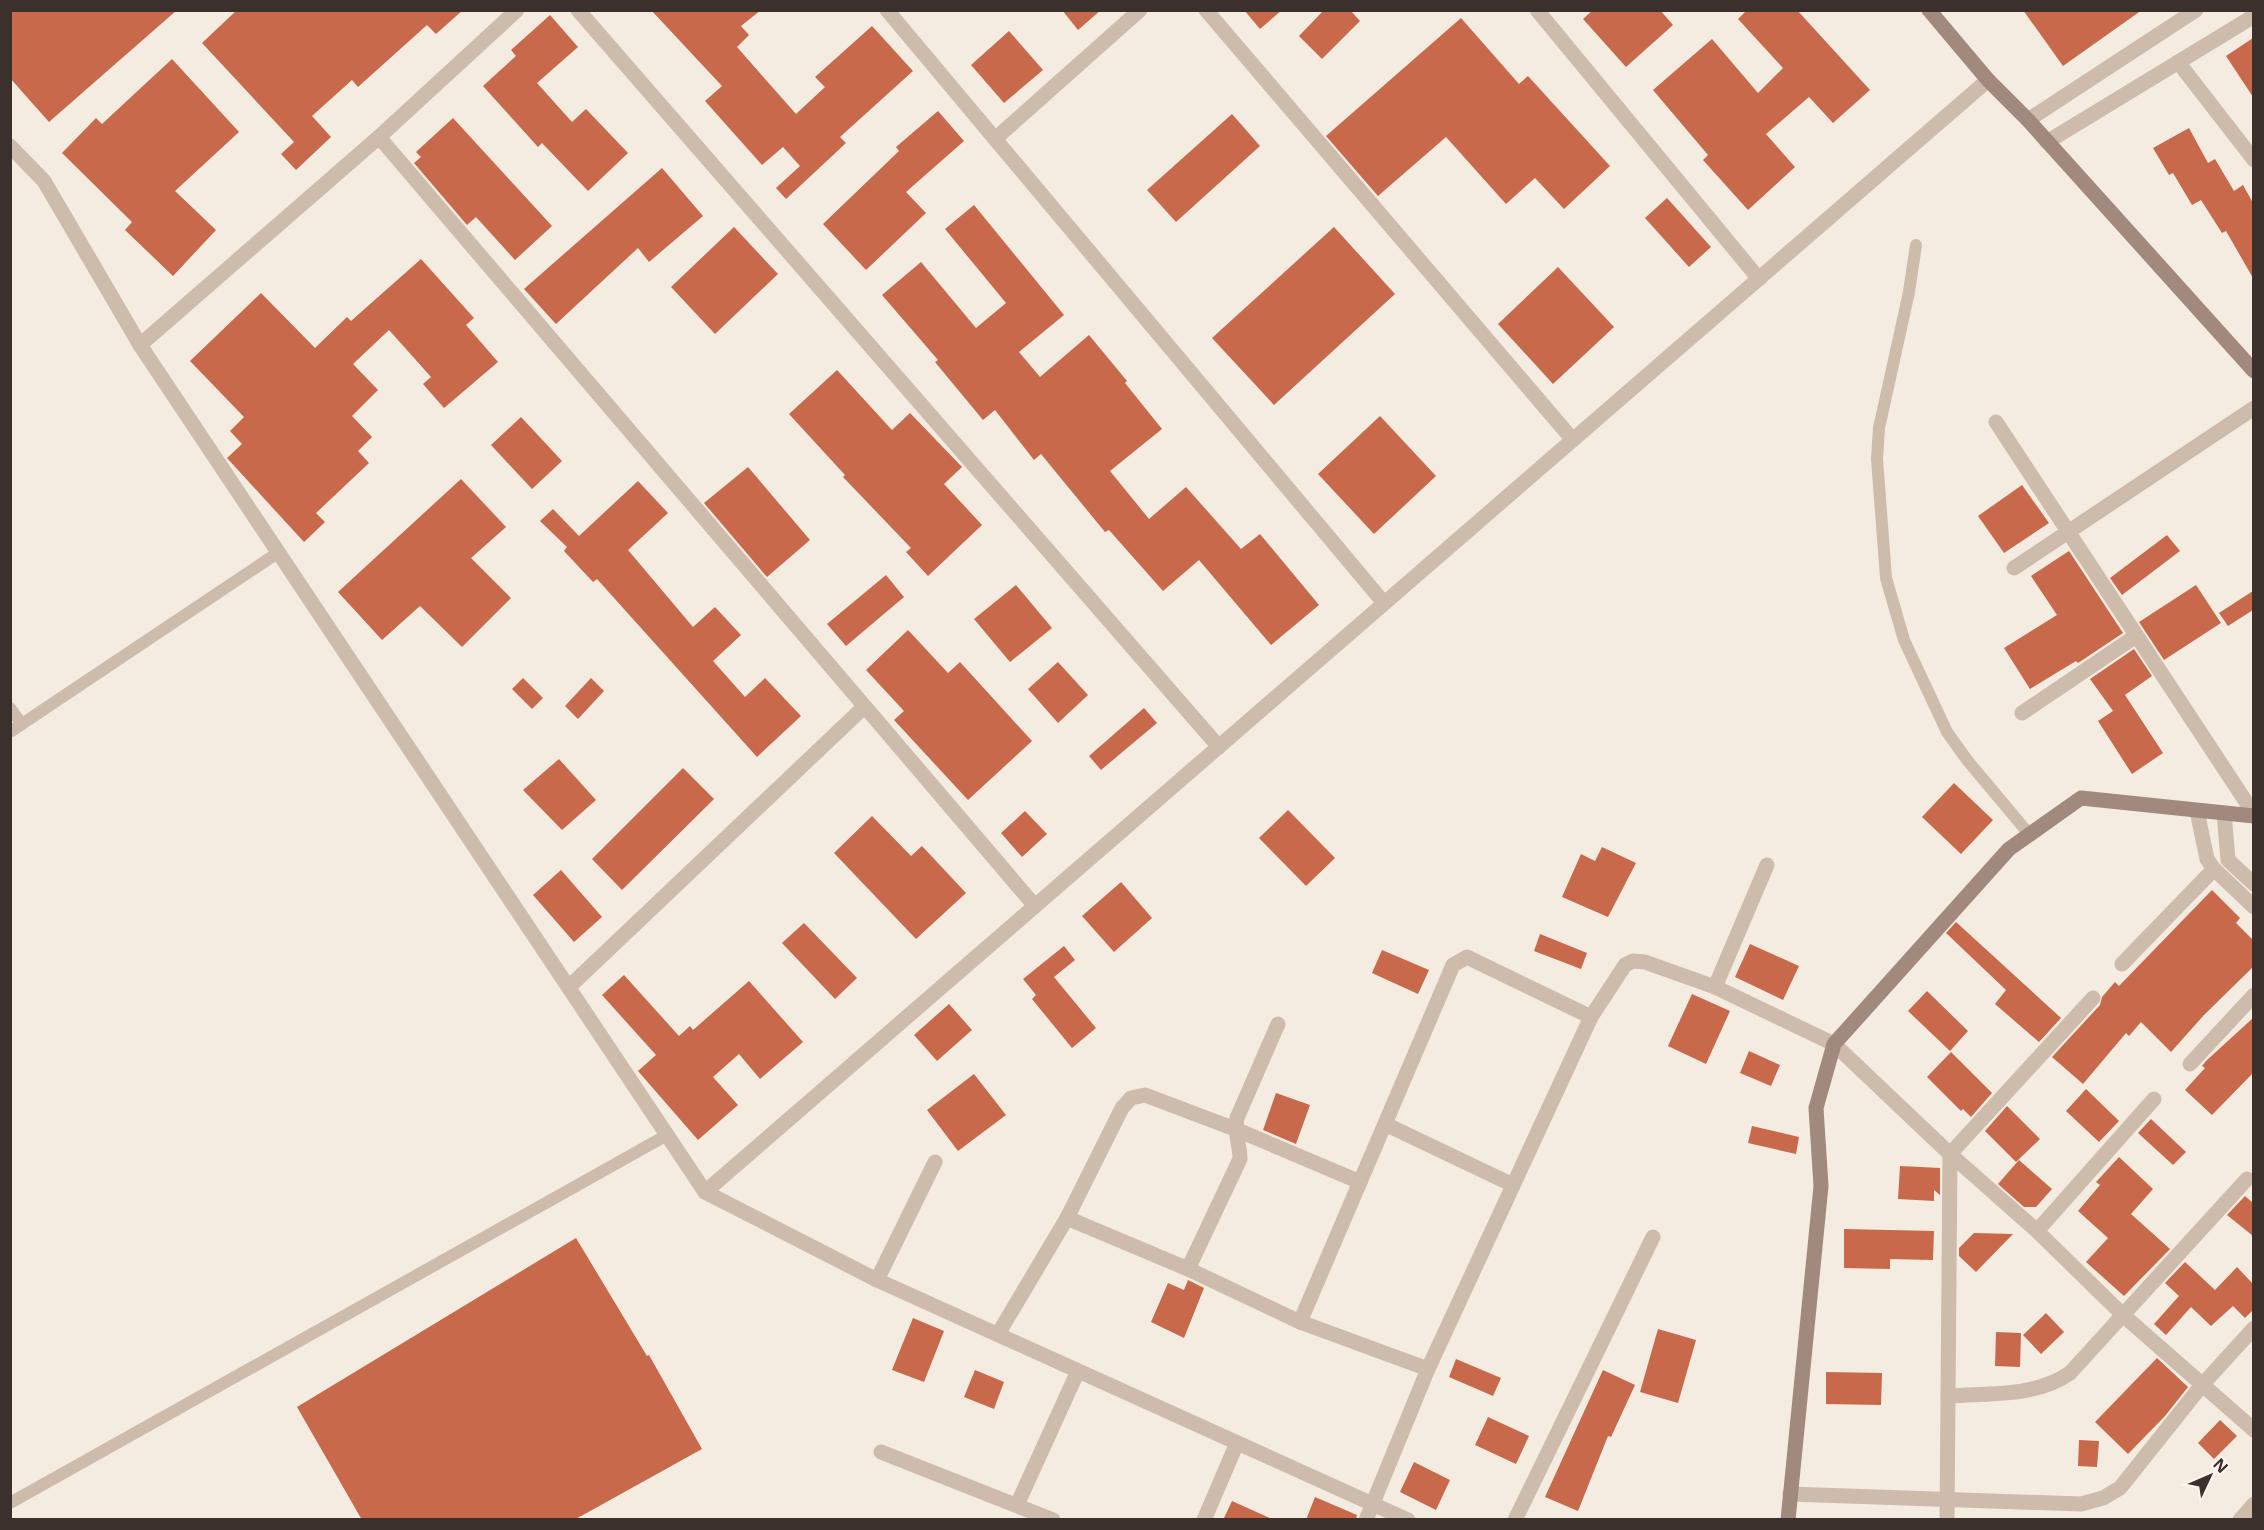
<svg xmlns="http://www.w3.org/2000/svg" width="2264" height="1530" viewBox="0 0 2264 1530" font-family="'Open Sans',sans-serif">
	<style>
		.building { fill: #c8694b }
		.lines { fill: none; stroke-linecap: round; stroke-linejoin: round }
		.lane { stroke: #cdbbac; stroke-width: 12 }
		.street { stroke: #cdbbac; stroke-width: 15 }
		.secondary { stroke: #a18a7d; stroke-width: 15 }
	</style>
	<rect width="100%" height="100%" fill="#f4ebe1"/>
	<g class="building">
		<path d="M10,10H177L49,122L10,78Z"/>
		<path d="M237,10H463L436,34L427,25L358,87L352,80L312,116L331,137L296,170L281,154L294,142L202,43Z"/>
		<path d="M651,10H761L741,26L749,35L737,47L796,114L825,87L815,77L872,26L913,71L840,137L846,143L786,199L776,188L800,166L783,147L762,165L705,101L722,86Z"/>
		<path d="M1062,10H1101L1078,30Z"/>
		<path d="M1244,10H1282L1260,29Z"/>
		<path d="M1324,10H1350L1360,21L1322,59L1299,36Z"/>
		<path d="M1593,10H1660L1673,25L1626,67L1583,19Z"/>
		<path d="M1747,10H1797L1870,90L1833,123L1809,97L1766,134L1795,167L1748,210L1703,160L1708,155L1653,90L1712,39L1758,93L1783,68L1738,19Z"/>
		<path d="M2023,10H2142L2063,66Z"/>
		<path d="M550,15L578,47L537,83L572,122L586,109L628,153L588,191L542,143L538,147L483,86L516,56L511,50Z"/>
		<path d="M1461,18L1519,84L1528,76L1610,166L1564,209L1535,178L1506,204L1446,137L1378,196L1326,136Z"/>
		<path d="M1009,31L1043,70L1004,103L971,65Z"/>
		<path d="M2253,38V97L2226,56Z"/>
		<path d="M172,59L239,132L175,191L216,230L173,276L125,230L132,222L62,153L96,118L102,124Z"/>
		<path d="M938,111L964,141L906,192L926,213L866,270L823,224L899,151L896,147Z"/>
		<path d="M1232,114L1260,146L1176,222L1147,190Z"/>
		<path d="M453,118L552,226L515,260L476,217L467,225L414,163L421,157L416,152Z"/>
		<path d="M2189,128L2208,163L2215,159L2234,191L2243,185L2253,203V278L2226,231L2222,233L2201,200L2192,205L2173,173L2169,175L2153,148Z"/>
		<path d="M662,168L703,216L649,262L638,248L556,324L524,289Z"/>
		<path d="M1667,198L1711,247L1689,267L1645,218Z"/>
		<path d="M974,205L1064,315L1019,352L1040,377L1089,335L1127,381L1125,383L1162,429L1110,471L1149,519L1186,487L1241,549L1260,534L1319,605L1271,645L1199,560L1163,591L1109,530L1105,532L1041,454L1034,460L995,410L983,420L935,362L938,360L882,295L921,262L976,328L1006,303L945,229Z"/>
		<path d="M734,227L778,274L715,334L671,287Z"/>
		<path d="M1334,227L1395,294L1274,405L1212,338Z"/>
		<path d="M421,259L474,318L466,325L498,362L444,408L423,384L431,377L389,330L353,364L378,390L352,416L372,437L358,451L369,463L316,513L325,522L304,542L227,458L242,444L230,431L244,417L190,361L261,293L315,348L347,317L351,321Z"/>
		<path d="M1558,267L1614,327L1553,384L1498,324Z"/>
		<path d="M837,370L892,430L910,413L962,467L944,484L982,525L928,576L906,552L911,548L843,477L845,475L789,414Z"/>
		<path d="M1380,416L1436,476L1374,534L1318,474Z"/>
		<path d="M521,417L562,461L532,489L491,445Z"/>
		<path d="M748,467L810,540L767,577L704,503Z"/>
		<path d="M461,479L506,527L471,558L511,598L462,647L420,606L382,640L338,592Z"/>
		<path d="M638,481L668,513L628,550L693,627L715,607L741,635L713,661L745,697L765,678L801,716L757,757L597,579L593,582L564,551L567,547L540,521L553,509L579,536Z"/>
		<path d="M2022,485L2049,523L2004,553L1978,516Z"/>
		<path d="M2167,535L2180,551L2122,595L2110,578Z"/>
		<path d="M2069,551L2123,633L2078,663L2076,661L2030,689L2004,648L2057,615L2031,576Z"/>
		<path d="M886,575L904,597L846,646L827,624Z"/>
		<path d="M1016,585L1052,628L1010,662L974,619Z"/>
		<path d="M2196,585L2221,623L2164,660L2139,622Z"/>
		<path d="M2253,591V610L2228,626L2219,613Z"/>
		<path d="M908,630L948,673L960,662L1032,741L968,800L894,720L904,711L866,670Z"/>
		<path d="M2134,649L2152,676L2125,695L2163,753L2132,774L2098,721L2113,711L2090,679Z"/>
		<path d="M1058,662L1088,695L1058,723L1028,689Z"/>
		<path d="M523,678L543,698L532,709L512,689Z"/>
		<path d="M591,678L604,691L578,719L565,706Z"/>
		<path d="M1144,708L1157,723L1101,770L1089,756Z"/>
		<path d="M559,759L596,800L562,830L523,790Z"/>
		<path d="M683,768L714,799L622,890L592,859Z"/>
		<path d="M1954,783L1993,820L1961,854L1922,817Z"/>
		<path d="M1288,810L1335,858L1306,886L1259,838Z"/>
		<path d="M1025,811L1047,834L1022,857L1001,833Z"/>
		<path d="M872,816L911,856L922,846L966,893L916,939L834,853Z"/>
		<path d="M1602,847L1636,863L1608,917L1562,897L1581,854L1595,861Z"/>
		<path d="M561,870L602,917L574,942L533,895Z"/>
		<path d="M1121,882L1152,918L1114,952L1082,916Z"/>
		<path d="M2212,890L2240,918L2236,923L2253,940V967L2204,1015L2171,1052L2141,1022L2129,1036L2126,1033L2083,1084L2052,1057L2100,1005L2102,997L2115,982L2119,986Z"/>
		<path d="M1956,922L2061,1018L2039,1042L1995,1004L2006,990L1946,933Z"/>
		<path d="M804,923L857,978L835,999L782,943Z"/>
		<path d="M1540,934L1587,953L1581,969L1534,951Z"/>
		<path d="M1750,944L1799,966L1783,1000L1735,977Z"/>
		<path d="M1064,946L1075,960L1054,977L1096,1028L1072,1048L1032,999L1036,995L1023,979Z"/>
		<path d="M1382,950L1429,970L1418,994L1372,973Z"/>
		<path d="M624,975L679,1036L690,1026L693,1030L749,981L803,1042L760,1079L739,1054L713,1077L738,1105L698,1140L638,1071L656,1055L602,995Z"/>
		<path d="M1927,991L1968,1031L1950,1051L1908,1011Z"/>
		<path d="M1692,994L1730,1011L1706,1064L1668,1046Z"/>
		<path d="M949,1004L972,1030L937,1061L914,1035Z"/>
		<path d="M2253,1018V1073L2212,1115L2185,1090L2205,1068L2202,1066L2206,1061Z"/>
		<path d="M1749,1051L1780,1065L1771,1086L1740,1073Z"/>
		<path d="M1951,1052L1992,1093L1971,1117L1963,1109L1961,1111L1927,1077Z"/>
		<path d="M974,1074L1006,1115L958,1151L927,1110Z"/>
		<path d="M2086,1089L2119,1121L2099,1142L2066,1111Z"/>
		<path d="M1276,1093L1310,1105L1296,1144L1263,1130Z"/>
		<path d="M2007,1106L2040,1139L2016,1162L1985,1131Z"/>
		<path d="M2151,1119L2186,1152L2173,1165L2138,1133Z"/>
		<path d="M1752,1126L1799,1137L1796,1154L1748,1143Z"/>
		<path d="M2119,1157L2153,1189L2131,1214L2170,1249L2124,1296L2086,1262L2108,1238L2078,1211L2100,1185L2096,1182Z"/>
		<path d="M2019,1160L2052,1189L2036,1207H2024L1998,1184Z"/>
		<path d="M1900,1166L1940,1168V1195L1934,1190V1201L1898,1199Z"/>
		<path d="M2245,1196L2253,1203V1236L2227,1215Z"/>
		<path d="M1844,1229L1934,1231L1933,1260L1890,1259V1269L1844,1268Z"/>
		<path d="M1974,1233L2013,1234L1976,1272L1959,1256V1248Z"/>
		<path d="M576,1238L647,1356L649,1355L702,1449L574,1520H362L297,1407Z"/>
		<path d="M2185,1262L2215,1290L2237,1267L2253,1284V1310L2245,1318L2233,1306L2211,1326L2191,1307L2166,1335L2154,1324L2179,1296L2165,1283Z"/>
		<path d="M1188,1280L1204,1288L1184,1338L1151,1322L1168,1283L1184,1290Z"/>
		<path d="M2046,1313L2064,1332L2041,1354L2023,1335Z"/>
		<path d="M913,1318L944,1331L924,1382L892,1370Z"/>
		<path d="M1658,1329L1696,1340L1678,1403L1640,1392Z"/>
		<path d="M1996,1332L2021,1333L2020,1367L1995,1366Z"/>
		<path d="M2157,1358L2188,1387L2165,1416L2128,1454L2095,1422Z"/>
		<path d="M1456,1359L1501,1378L1493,1396L1449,1377Z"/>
		<path d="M975,1370L1004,1382L994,1409L964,1397Z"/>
		<path d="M1603,1370L1635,1385L1611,1437L1608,1436L1578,1511L1545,1497Z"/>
		<path d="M1826,1372L1882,1373L1881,1405L1826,1404Z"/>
		<path d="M1488,1417L1529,1436L1516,1464L1475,1445Z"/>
		<path d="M2220,1420L2237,1436L2214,1459L2198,1443Z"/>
		<path d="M2079,1440L2099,1441L2097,1467L2078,1466Z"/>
		<path d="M1414,1462L1450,1480L1436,1510L1400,1492Z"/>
		<path d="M1315,1497L1357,1515L1356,1520H1306Z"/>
		<path d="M1232,1501L1274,1520H1223Z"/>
	</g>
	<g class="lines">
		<g class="lane">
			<path d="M1916,245L1909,292L1879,428L1877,459L1886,578L1904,640L1947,732L1967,760L2029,834"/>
			<path d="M10,708L22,724"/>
			<path d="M10,732L279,552"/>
			<path d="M10,1503L667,1135"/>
		</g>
		<g class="street">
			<path d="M578,10L1219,747"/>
			<path d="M887,10L1384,603"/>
			<path d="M1206,10L1573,440"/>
			<path d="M1537,10L1759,279"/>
			<path d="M2178,62L2254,160"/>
			<path d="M2028,120L2196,10"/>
			<path d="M379,137L1035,906"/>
			<path d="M995,139L1140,10"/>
			<path d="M2047,142L2254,16"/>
			<path d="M10,146L44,181L140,345L705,1192L877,1280L1408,1520"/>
			<path d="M140,345L379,137L517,10"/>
			<path d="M1996,422L2254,814"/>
			<path d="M2014,568L2254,408"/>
			<path d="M2022,713L2136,636"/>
			<path d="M2197,811L2207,859L2214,869L2254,907"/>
			<path d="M2224,813L2228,860L2254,884"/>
			<path d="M2122,964L2214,869"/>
			<path d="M570,986L864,707"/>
			<path d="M1715,987L1767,865"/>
			<path d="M2190,1064L2254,995"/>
			<path d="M1385,1124L1513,1185"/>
			<path d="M705,1192L1988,80"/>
			<path d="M1067,1218L1188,1269L1300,1322L1428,1369"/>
			<path d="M2037,1231L2154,1099"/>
			<path d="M1188,1269L1240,1159C1240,1145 1234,1132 1237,1118L1278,1024"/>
			<path d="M877,1280L935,1162"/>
			<path d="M1300,1322L1453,965L1467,957L1591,1017"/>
			<path d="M998,1334L1067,1218L1122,1108L1131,1098L1145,1095L1235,1129L1360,1182"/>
			<path d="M1949,1396C1989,1393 2036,1397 2070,1373L2247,1179"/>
			<path d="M881,1452L1053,1520"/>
			<path d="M1790,1494L2081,1504L2103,1498L2120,1488L2202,1385L2254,1328"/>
			<path d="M1017,1505L1078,1371"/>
			<path d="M1204,1520L1237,1443"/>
			<path d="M1366,1520L1428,1369L1591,1017L1625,965L1633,961L1645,962L1715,987L1834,1044L1950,1154L2037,1231L2123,1315L2254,1430"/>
			<path d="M1515,1520L1653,1237"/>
			<path d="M1947,1520L1950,1154L2093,998"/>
			<path d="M2240,1520L2254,1504"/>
		</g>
		<g class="secondary">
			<path d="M1929,10L1988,80L2028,120L2254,371"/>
			<path d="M1788,1520L1821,1186L1816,1108L1834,1044L2009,849L2081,798L2254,816"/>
		</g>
	</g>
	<rect width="2264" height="1530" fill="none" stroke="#3b302b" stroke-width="24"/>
	<g transform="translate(2210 1476) rotate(46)" stroke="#fbf5ee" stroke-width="4.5" paint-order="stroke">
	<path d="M0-4.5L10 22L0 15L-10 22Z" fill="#3b302b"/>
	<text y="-9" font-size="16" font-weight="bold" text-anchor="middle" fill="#3b302b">N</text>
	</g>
</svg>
